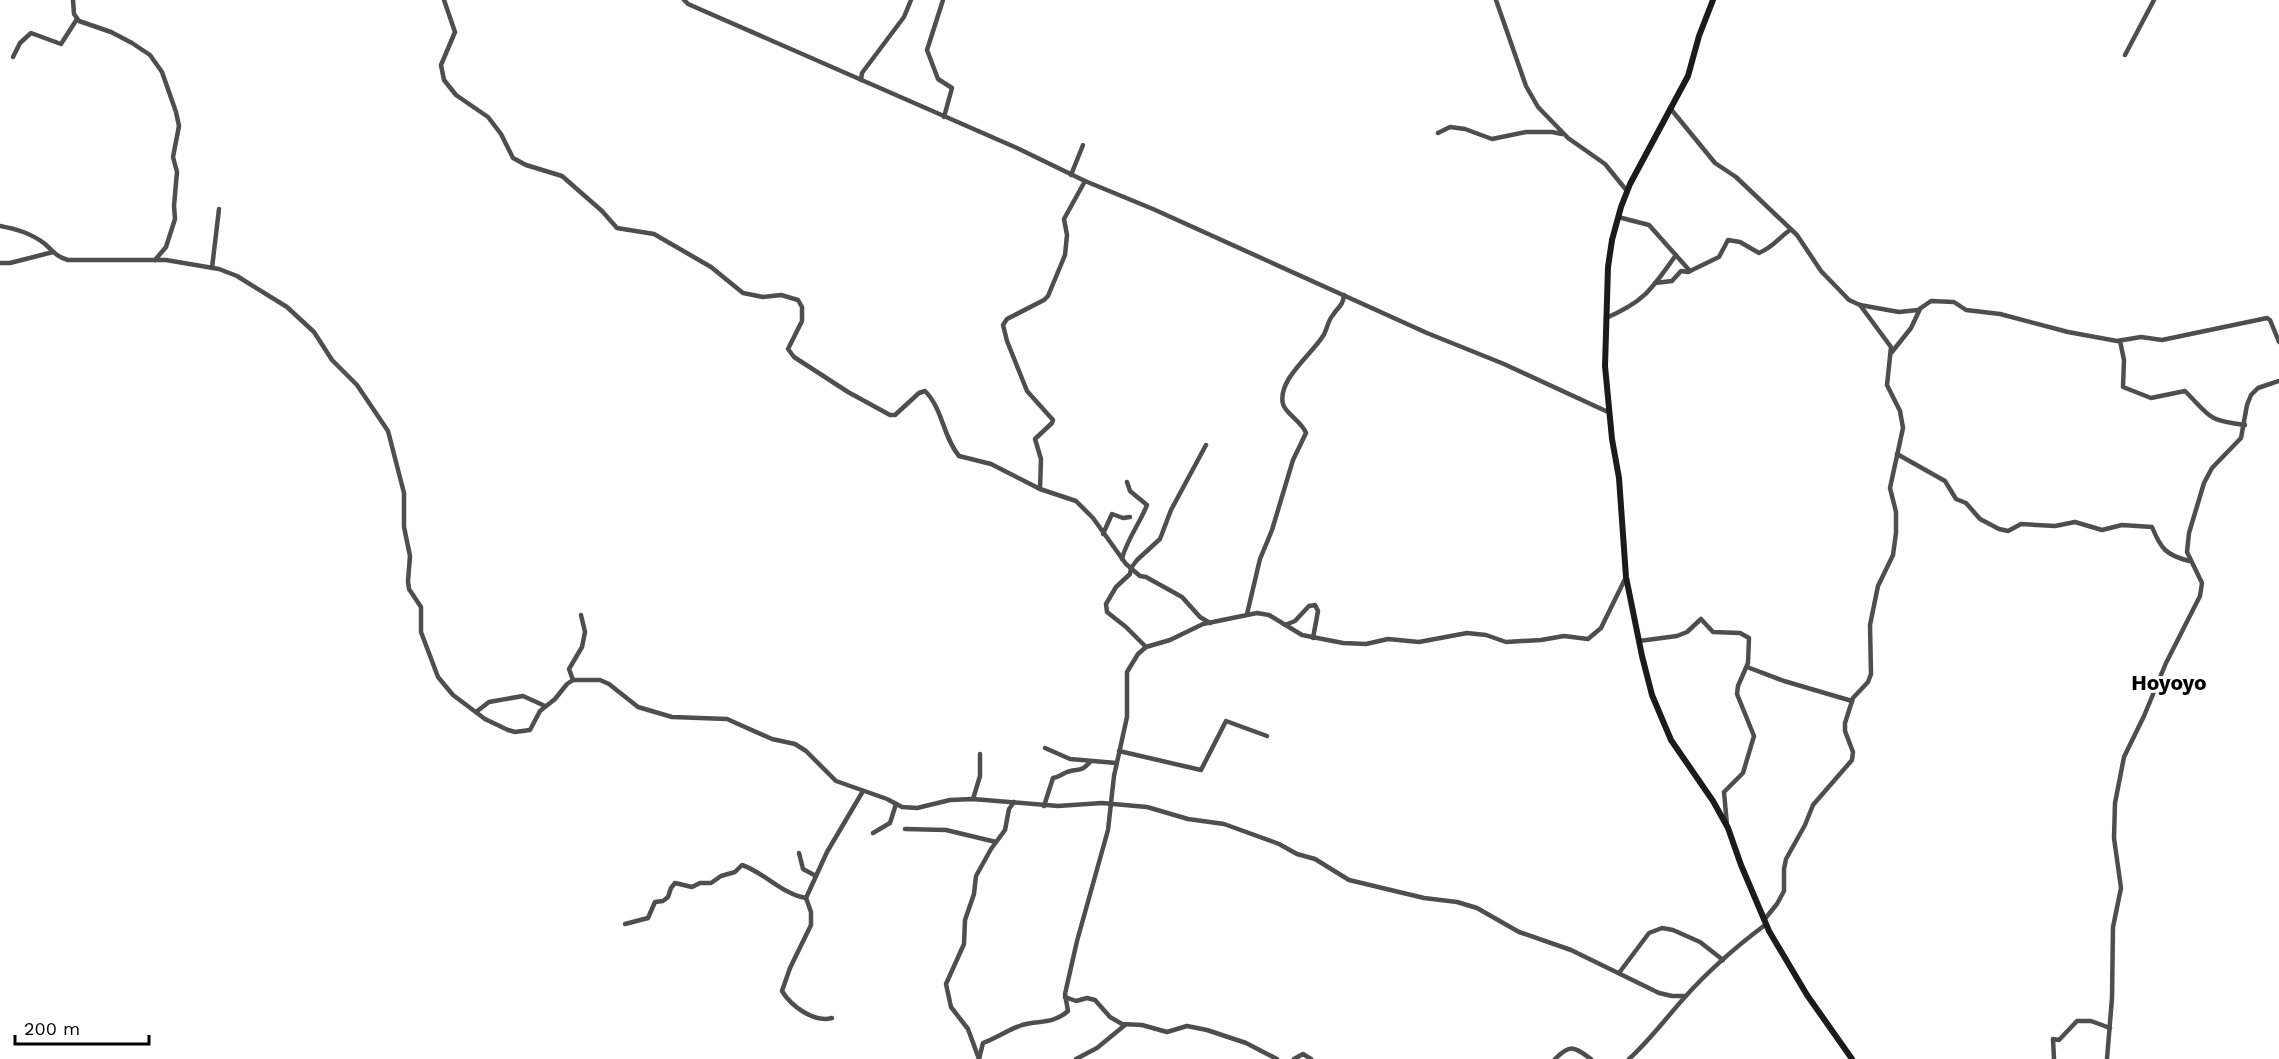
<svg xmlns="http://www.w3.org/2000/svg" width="2279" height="1059" viewBox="0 0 2279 1059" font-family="'Work Sans',sans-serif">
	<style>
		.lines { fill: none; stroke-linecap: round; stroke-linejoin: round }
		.street { stroke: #4e4e4e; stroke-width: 4.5 }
		.secondary { stroke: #1b1b1b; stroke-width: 6 }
		.labels { text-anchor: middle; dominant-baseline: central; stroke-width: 6; stroke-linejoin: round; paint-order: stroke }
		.quarter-label { font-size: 21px; font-weight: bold; fill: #000; stroke: #fff }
	</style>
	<rect width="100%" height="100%" fill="#fff"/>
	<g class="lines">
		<g class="street">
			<path d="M73,0L74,14L79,21L111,32L132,43L150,55L162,72L176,112L179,126L173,157L177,172L174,206L175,219L166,247L155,260"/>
			<path d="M444,0L455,32L441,65L444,80L456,95L488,117L501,134L513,158L526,165L562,176L602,211L617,228L654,234L711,267L743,293L763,297L781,295L798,300L802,307V321L788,349L794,357L848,392L890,415H895L919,393L925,391C943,409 943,437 959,456L991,464L1040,489L1076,501L1093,518L1126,564L1140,576L1146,577L1182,597L1200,617L1210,623"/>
			<path d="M684,0L688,4L1017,148L1085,181L1153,209L1427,333L1504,364L1608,412"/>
			<path d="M943,0L927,50L938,79L952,88L944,117"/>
			<path d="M1496,0L1526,86L1538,107L1568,138L1605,164L1627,191"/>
			<path d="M2125,55L2154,0"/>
			<path d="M13,57L20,43L31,33L61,44L77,19"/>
			<path d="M861,80L862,73L904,17L911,0"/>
			<path d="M1670,108L1715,163L1736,177L1797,235L1821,271L1849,300L1860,305L1899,312L1918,310L1931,301L1954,302L1966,310L2000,314L2068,332L2117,341L2141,337L2162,340L2267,318L2270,320L2279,342"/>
			<path d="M1438,133L1450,127L1465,129L1492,139L1526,132H1552L1562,134"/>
			<path d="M1071,175L1083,145"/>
			<path d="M1618,217L1649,225L1690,271"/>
			<path d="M0,226C16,229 31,233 45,244C53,251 57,257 68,260H166L219,269L237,276L287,307L314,332L332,360L357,385L388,431L404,493V527L410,556L408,581L409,589L421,607V632L438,677L453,695L485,719L508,730L515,732L530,730L540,711L555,699L567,684L573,680H600L609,684L638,707L672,717L727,719L772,739L795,744L806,751L836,781L887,799L902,807L917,808L950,800L973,799L1058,806L1102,803L1147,807L1188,819L1224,824L1279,844L1297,854L1315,859L1349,880L1424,898L1457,902L1477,908L1519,932L1571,950L1659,993L1672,996H1685"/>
			<path d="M0,263H10L53,252"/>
			<path d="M212,268L219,209"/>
			<path d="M1655,283L1672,281L1681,271L1688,272L1719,257L1728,240L1740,242L1759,253C1775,246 1777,239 1790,230"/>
			<path d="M1606,318C1646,301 1652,288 1676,255"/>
			<path d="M2120,341L2124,360L2123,387L2151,398L2185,391C2211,417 2206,420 2245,425"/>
			<path d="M1892,352L1911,328L1920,309"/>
			<path d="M1897,454L1945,481L1956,499L1966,503L1980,519L1999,529L2008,531L2021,524L2055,526L2075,522L2102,530L2122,525L2152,527C2161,549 2166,555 2189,561"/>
			<path d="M1040,489L1041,459L1035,439L1052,423L1053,420L1027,391L1007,341L1003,325L1007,319L1044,300L1048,296L1065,255L1067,235L1064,219L1085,181"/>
			<path d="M1103,534L1112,514L1123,518L1130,517"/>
			<path d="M1122,559C1126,541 1140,523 1147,505L1130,491L1127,482"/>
			<path d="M1247,614L1260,559L1272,530L1293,460L1306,433C1302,422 1285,413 1283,404C1277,380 1312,354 1323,336C1327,330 1328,320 1333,315C1338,307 1343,306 1344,295"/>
			<path d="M1285,625L1295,621L1309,606L1315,605L1318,611L1313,638"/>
			<path d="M1639,641L1677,636L1687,632L1701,619L1713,632L1740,633L1749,638L1748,663L1738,686L1737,694L1754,736L1743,773L1724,792L1727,825"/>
			<path d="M1146,647L1126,627L1107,612L1106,604L1116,587L1130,574L1131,568L1137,560L1160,539L1171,510L1206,445"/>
			<path d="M1747,667L1784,681L1852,701"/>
			<path d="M573,680L569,669L582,647L585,632L581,615"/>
			<path d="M476,712L489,702L523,696L545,706"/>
			<path d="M1045,748L1070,759L1116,763"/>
			<path d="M1119,751L1201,770L1226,721L1267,736"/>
			<path d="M973,799L980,776V754"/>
			<path d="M1044,806L1053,778C1059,777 1062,774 1067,772C1079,768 1080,773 1090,762"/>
			<path d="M905,829L946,830L996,842"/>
			<path d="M873,833L890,823L896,804"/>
			<path d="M799,853L803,869L816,876"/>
			<path d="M1764,920L1777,904L1784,891V869L1786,859L1805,825L1813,805L1852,760L1853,752L1845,731V723L1853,698L1868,682L1871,674L1870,625L1878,586L1893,555L1896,533V512L1890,488L1903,428L1900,411L1887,385L1891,347L1860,305"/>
			<path d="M625,924L648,918L655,902L663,901L668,897L671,888L675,883L692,887L700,883H711L721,876L735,872L742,865C765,873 782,894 806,898"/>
			<path d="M1619,973L1649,933L1662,928L1673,930L1700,942L1723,960"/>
			<path d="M1065,997L1076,1001L1087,998L1095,1000L1110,1017L1122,1024L1142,1025L1167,1032L1187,1026L1207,1030L1246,1043L1277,1059"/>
			<path d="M832,1018C814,1023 791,1006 782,991L790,968L811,925V912L806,898L827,852L863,791"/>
			<path d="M979,1059L983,1043C996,1038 1008,1030 1022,1025C1039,1020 1052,1025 1068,1011L1065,994L1077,941L1108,830L1114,776L1127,717V672L1138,654L1146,647L1170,640L1203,624L1257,613L1269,615L1302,635L1343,643L1366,644L1388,639L1419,642L1467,633L1486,635L1506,642L1541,640L1564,636L1588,639L1601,628L1626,577"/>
			<path d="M979,1059L968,1029L951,1007L946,984L964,944L965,920L974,894L976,876L991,849L1005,830L1009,809L1014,802"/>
			<path d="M1076,1059L1097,1048L1125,1025"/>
			<path d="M1294,1059L1303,1054L1311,1059"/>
			<path d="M1555,1059C1571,1043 1574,1047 1591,1059"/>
			<path d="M1629,1059C1650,1040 1666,1018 1685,997C1709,970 1737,946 1765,925"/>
			<path d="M2054,1059L2053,1039L2059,1040L2077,1021H2091L2110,1028"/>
			<path d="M2107,1059L2112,998L2113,927L2121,888L2114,838L2115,803L2124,757L2144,716L2166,663L2200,596L2202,583L2187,552L2189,533L2204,483L2212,468L2241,438L2247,405L2251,395L2258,388L2279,381"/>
		</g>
		<path class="secondary" d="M1713,0L1699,36L1688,76L1630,184L1621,207L1612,240L1608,267L1605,366L1612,439L1619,478L1626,577L1642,656L1652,695L1671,740L1713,801L1728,828L1741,865L1769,931L1807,995L1852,1059"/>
	</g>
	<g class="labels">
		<g class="quarter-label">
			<text x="2169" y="682">Hoyoyo</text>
		</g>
	</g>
	<path d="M15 1035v9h134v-9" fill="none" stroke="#000000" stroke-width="3"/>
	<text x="24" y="1035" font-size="18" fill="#000000" stroke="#ffffff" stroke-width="4.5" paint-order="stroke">200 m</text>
</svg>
